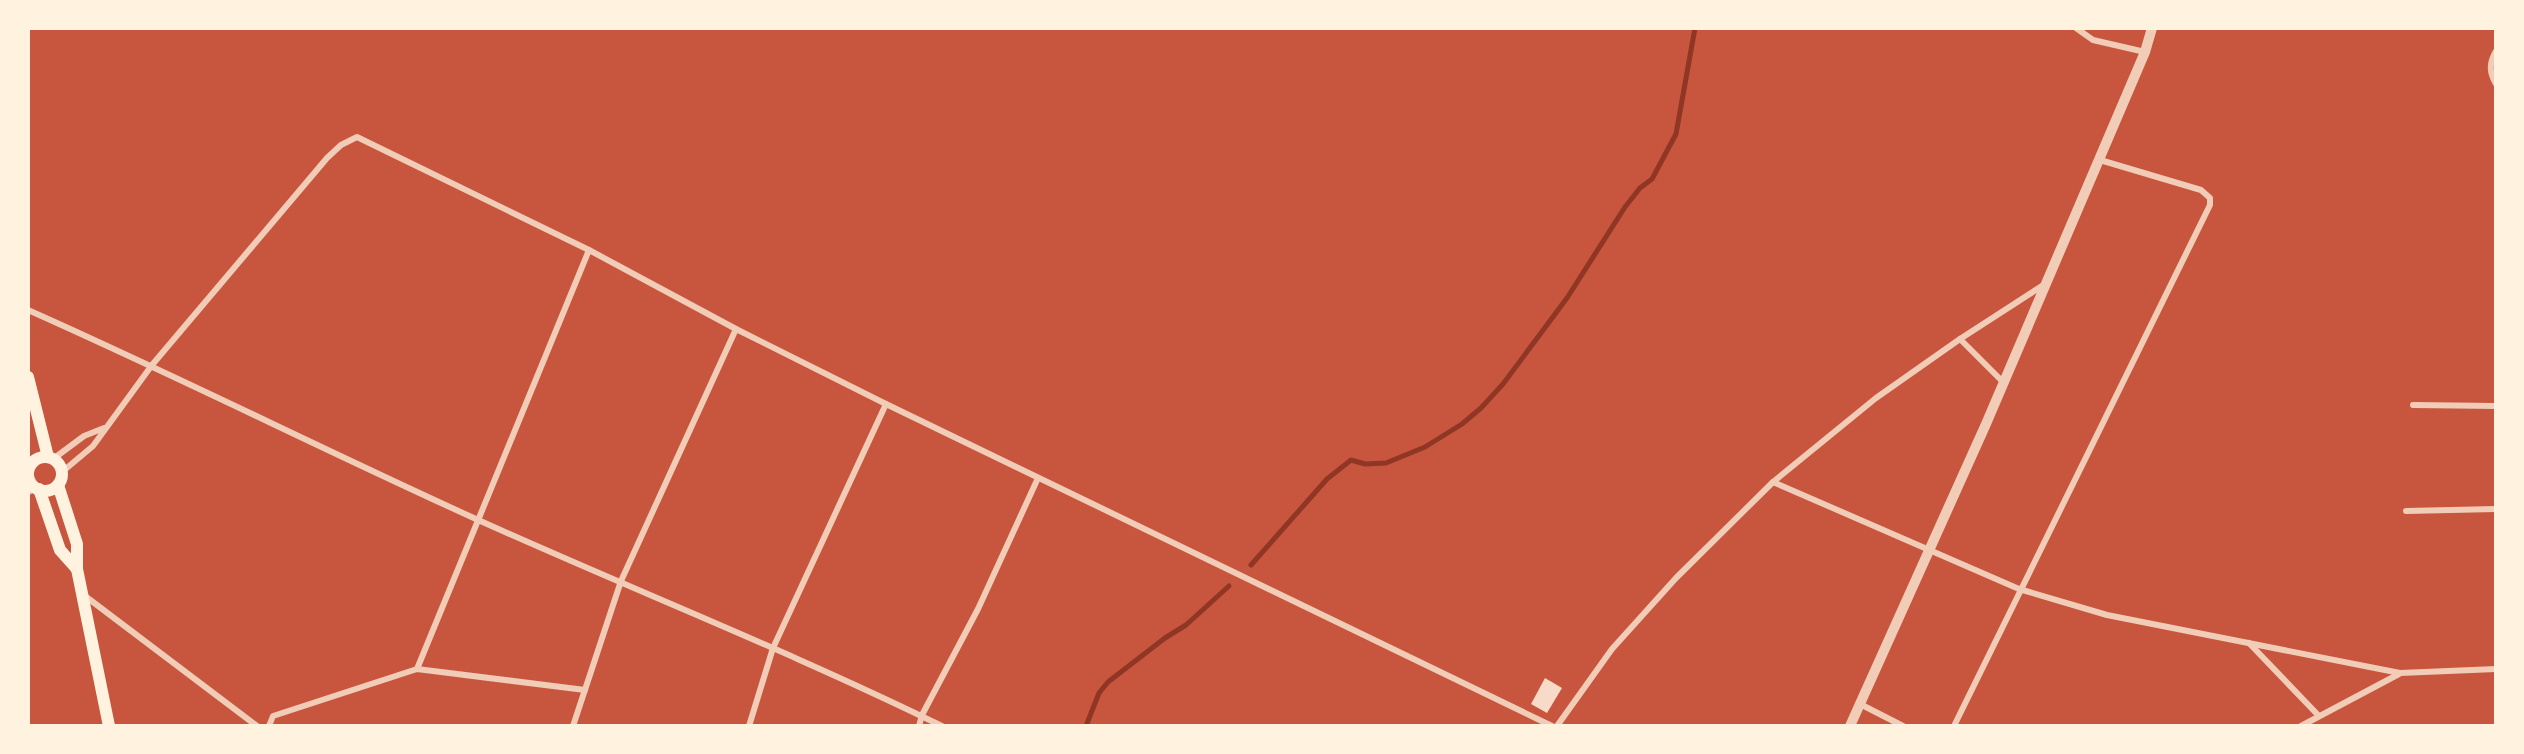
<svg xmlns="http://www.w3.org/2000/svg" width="2524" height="754" viewBox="0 0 2524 754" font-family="'Roboto Condensed',sans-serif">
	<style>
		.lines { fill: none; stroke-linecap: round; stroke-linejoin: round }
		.stream { stroke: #8f3625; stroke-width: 5 }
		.building { fill: #f7dbc8 }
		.minor { stroke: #f1ccb7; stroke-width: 6 }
		.tertiary { stroke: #f1ccb7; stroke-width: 10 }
		.secondary { stroke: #fff3e0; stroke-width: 12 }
	</style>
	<rect width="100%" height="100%" fill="#c8553d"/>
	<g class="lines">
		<g class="stream">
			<path d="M1251,565L1327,479L1351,460L1365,464L1386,463L1425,447L1462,424L1481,408L1503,384L1567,298L1625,207L1640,188L1652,179L1676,134L1695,28"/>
			<path d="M1086,726L1099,693L1108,682L1165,638L1186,625L1229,586"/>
		</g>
	</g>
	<path class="building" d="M1545,678L1562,688L1547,713L1531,704Z"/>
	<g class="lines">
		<g class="minor">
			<path d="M2076,28L2093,40L2145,52"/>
			<path d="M2496,51C2489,63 2489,72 2496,84"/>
			<path d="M28,310C179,377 326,451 476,519C631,589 789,651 942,726"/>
			<path d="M1960,339L2003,382"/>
			<path d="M2413,405L2496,406"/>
			<path d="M53,459L84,436L104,428"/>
			<path d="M62,472L93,446L152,365L327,158L341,145L357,137L589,250L736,329L886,404L1552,726"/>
			<path d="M1773,482L2019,589L2107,615L2400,673L2496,669"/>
			<path d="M2406,511L2496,509"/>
			<path d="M85,596L257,726"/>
			<path d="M2249,643L2318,715"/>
			<path d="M417,669L589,250"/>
			<path d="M1860,704L1903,726"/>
			<path d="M269,726L273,716L417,669L585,690"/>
			<path d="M573,726L621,581L736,329"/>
			<path d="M749,726L773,648L886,404"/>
			<path d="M919,726L922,715L978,609L1038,478"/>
			<path d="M1557,726L1612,649L1676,578L1773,482L1876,398L1960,339L2045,284"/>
			<path d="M1954,726L2210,205V198L2201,190L2100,160"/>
			<path d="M2301,726L2399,674"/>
		</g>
		<g class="tertiary">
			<path d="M28,471L29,470"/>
			<path d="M28,490L34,486"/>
			<path d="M1850,726L1986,424L2145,52L2152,28"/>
		</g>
		<g class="secondary">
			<path d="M28,377L48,457"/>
			<circle cx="45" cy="474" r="17"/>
			<path d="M58,485L77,544V569L109,726"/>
			<path d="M39,489L60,550L77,569"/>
		</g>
	</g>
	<rect width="2524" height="754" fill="none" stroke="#fff3e0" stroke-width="60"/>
</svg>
